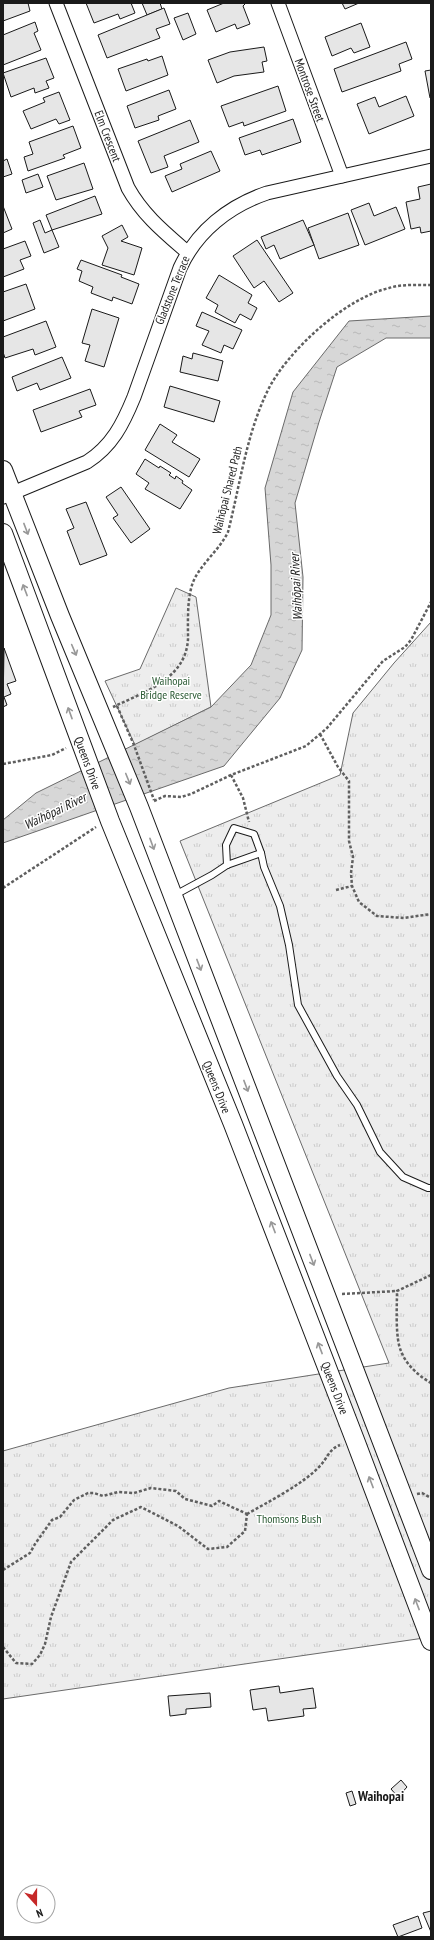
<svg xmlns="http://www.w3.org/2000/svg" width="434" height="1940" viewBox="0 0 434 1940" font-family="'PT Sans Narrow',sans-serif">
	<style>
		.park { fill: url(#park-tufts); stroke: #6a6a6a }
		.water { fill: url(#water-ripples); stroke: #6a6a6a }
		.building { fill: #e6e6e6; stroke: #1a1a1a }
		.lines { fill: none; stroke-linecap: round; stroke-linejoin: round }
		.lane-casing { stroke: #1a1a1a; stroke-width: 8 }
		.street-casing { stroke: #1a1a1a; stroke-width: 15 }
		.secondary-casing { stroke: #1a1a1a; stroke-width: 20 }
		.path { stroke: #5f5f5f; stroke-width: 2.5; stroke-dasharray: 3 2; stroke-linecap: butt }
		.lane { stroke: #fff; stroke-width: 6 }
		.street { stroke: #fff; stroke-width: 13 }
		.secondary { stroke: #fff; stroke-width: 18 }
		.oneway { stroke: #989898 }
		.labels { text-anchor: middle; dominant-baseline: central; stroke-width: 3; stroke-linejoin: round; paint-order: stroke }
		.street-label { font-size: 12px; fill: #1a1a1a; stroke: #fff }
		.park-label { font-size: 12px; fill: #2b5a34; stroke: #fff }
		.water-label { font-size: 13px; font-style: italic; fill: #1a1a1a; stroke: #fff }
		.quarter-label { font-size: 14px; font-weight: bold; fill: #1a1a1a; stroke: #fff }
	</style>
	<defs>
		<pattern id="park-tufts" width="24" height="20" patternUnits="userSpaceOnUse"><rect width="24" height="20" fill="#ededed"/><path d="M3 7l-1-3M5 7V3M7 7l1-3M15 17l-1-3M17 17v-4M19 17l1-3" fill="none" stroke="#cbcbcb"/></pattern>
		<pattern id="water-ripples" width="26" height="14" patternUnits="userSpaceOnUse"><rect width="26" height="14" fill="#d7d7d7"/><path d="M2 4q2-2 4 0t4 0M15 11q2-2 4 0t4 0" fill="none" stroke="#b8b8b8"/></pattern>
	</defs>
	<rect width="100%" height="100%" fill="#fff"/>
	<g class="park">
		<path d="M176,588L196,597L211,707L135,745L105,681L140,669Z"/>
		<path d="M431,622V1637L3,1699V1451L229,1388L389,1363L180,841L340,775L353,713L394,663Z"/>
	</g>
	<path class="water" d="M431,316V338H386L337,367L319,422L295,503L303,577L302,650L280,698L224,766L3,843V820L36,793L211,707L251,665L271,615V565L265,488L293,392L349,321Z"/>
	<g class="building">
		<path d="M3,3H28L30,11L3,21Z"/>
		<path d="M86,3H131L135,13L120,19L118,14L94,23Z"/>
		<path d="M142,3H160L162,9L147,15Z"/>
		<path d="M224,3H246L243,6L250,24L237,29L235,24L216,32L207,10Z"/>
		<path d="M342,3H359L345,9Z"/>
		<path d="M164,8L170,24L156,29L160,38L107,58L98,35Z"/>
		<path d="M188,13L196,34L183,40L174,18Z"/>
		<path d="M35,22L38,31L34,33L41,50L3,65V35Z"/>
		<path d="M361,23L370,47L354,53L351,48L332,56L325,37Z"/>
		<path d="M406,42L412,59L399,64L401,71L342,92L334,69Z"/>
		<path d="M264,47L267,61L262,62L264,72L234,76L217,83L208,60L230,52Z"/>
		<path d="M162,56L168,75L126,91L118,69L147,59L148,61Z"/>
		<path d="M46,58L54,78L46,81L49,88L35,93L34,88L11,97L3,73Z"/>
		<path d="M431,70V98H430L425,71Z"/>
		<path d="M278,86L286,111L244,126L243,122L229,127L221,106Z"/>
		<path d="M169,90L176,109L158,116L159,120L135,128L127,106Z"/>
		<path d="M59,92L70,120L59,124L56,119L31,129L23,111L45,102L43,98Z"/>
		<path d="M406,96L414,116L369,134L357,104L375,97L379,107Z"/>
		<path d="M293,119L301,142L262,155L260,150L245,155L239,138Z"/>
		<path d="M190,120L199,142L164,156L168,167L151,173L138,141Z"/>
		<path d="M73,126L81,148L63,155L65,158L28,171L24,157L33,154L29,142Z"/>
		<path d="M211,151L220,171L172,192L165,176L182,169L180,164Z"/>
		<path d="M7,159L12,174L3,177V161Z"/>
		<path d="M84,163L93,189L56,200L47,176Z"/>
		<path d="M38,174L43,187L26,193L22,180Z"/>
		<path d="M431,184V231L421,233L420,227L411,229L406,202L420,199L418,187Z"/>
		<path d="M95,196L102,214L52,230L46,215Z"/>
		<path d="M369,203L374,216L396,207L405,229L365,245L351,210Z"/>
		<path d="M3,206L12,229L3,233Z"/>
		<path d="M348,213L359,245L319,259L308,228Z"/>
		<path d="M40,220L45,233L52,230L59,247L44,253L33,223Z"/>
		<path d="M303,220L314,245L280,259L274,245L266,249L261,237Z"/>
		<path d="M122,225L128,237L121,241L142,248L134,275L102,265L108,248L102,236Z"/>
		<path d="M257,240L293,293L279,302L264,281L254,288L233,256Z"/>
		<path d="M25,241L31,256L20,260L24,269L3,277V249Z"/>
		<path d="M81,260L122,275L121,277L139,284L132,304L113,297L112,301L91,293L93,287L79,281L82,271L77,269Z"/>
		<path d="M219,275L252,295L248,303L257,308L251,320L240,314L235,323L215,312L218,305L206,298Z"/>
		<path d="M26,284L35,309L3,321V292Z"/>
		<path d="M92,309L119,318L104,367L85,361L90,345L82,343Z"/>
		<path d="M202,312L242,330L233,349L224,345L221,353L202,345L209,331L196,326Z"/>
		<path d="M46,321L56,347L35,355L33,349L5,358L3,352V337Z"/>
		<path d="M193,353L223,361L218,381L180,372L183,356L192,359Z"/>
		<path d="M62,357L71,378L40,390L37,383L17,391L12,377Z"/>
		<path d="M170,386L220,401L214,422L164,407Z"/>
		<path d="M90,389L96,405L79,411L82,417L41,432L33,410Z"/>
		<path d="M160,424L177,435L172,442L200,459L189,477L145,450Z"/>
		<path d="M145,459L159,468L160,466L171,473L169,475L175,479L176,476L183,481L182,483L192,490L180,509L145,489L149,483L136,474Z"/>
		<path d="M121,487L150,529L131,543L113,518L118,515L106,497Z"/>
		<path d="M86,502L107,555L80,565L67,531L74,528L66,509Z"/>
		<path d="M4,648L16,681L7,684L11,694L4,697L7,705L3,707Z"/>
		<path d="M279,1686L280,1693L313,1688L316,1708L303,1709L304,1716L268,1721L266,1708L253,1710L250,1690Z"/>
		<path d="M210,1693L211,1707L186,1709V1714L170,1716L168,1696Z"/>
		<path d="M401,1780L407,1787L398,1797L391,1789Z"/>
		<path d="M352,1791L356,1804L350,1806L346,1793Z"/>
		<path d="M431,1911V1932L423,1913Z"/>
		<path d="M418,1916L422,1928L398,1937L393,1925Z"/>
	</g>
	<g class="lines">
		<defs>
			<g id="lane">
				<path d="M227,865L226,845L234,828L254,834L261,853"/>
				<path d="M175,895L212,875L227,865L261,853L264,867L280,906L289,945L298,1005L337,1076L357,1105L380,1152L403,1177L428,1188H431"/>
			</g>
			<g id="street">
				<path d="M56,3L128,188C143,215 164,232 187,252"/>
				<path d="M278,3L342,176"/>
				<path d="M3,497L87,462C112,446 123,424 134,397L180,268C197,231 229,206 267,193L431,156"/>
			</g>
			<g id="secondary">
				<path d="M3,470L60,616L139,807L431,1570"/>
				<path d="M3,533L110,821L233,1124L355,1440L431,1641"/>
			</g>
		</defs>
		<use href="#lane" class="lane-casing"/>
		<use href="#street" class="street-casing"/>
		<use href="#secondary" class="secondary-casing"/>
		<g class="path">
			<path d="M117,706L134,745L154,800"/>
			<path d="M113,707C144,692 186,679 188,639C188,621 187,602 192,585C198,566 219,551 228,532C240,485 246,436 267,392C286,352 345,298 389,288C402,284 417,285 431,285"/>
			<path d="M320,734L338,767L349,781V841L353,857L351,873L352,886L359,902L377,916L404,918L431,914"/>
			<path d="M3,764L52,755L66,748"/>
			<path d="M231,775L243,798L249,822"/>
			<path d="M154,801L165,796L181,797L191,794L231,775L306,746L327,728L383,661L405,647L411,640L431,602"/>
			<path d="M3,888L96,827"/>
			<path d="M336,890L352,886"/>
			<path d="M431,1275L397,1291C397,1306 395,1338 401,1351C406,1365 419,1376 431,1383"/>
			<path d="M342,1294L397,1291"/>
			<path d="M417,1494L422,1493L431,1498"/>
			<path d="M247,1514C268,1502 303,1484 319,1467C327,1459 329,1449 340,1445"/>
			<path d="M3,1570L30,1553L35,1544L52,1520L60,1517L74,1500L88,1493H94L103,1496L118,1492L134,1493L151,1488L176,1491L185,1499L212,1506L219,1501L247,1514"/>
			<path d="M3,1647L16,1663L32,1664L40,1655L45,1644L51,1617L71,1562L113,1520L141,1507L178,1526L208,1549L227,1547L245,1531L247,1514"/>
		</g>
		<use href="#lane" class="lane"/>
		<use href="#street" class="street"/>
		<use href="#secondary" class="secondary"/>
	</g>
	<defs><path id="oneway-shaft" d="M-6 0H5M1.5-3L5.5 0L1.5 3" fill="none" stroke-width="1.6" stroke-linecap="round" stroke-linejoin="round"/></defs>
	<g class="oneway">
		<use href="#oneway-shaft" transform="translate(26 529) rotate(69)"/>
		<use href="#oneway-shaft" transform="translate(25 590) rotate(-111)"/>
		<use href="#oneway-shaft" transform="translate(74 650) rotate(67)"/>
		<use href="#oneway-shaft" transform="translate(70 713) rotate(-110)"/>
		<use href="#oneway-shaft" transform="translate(128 779) rotate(68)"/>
		<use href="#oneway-shaft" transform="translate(152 844) rotate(70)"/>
		<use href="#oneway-shaft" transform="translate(199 965) rotate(69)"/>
		<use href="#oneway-shaft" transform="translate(246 1086) rotate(69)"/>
		<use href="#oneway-shaft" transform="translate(273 1227) rotate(-111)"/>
		<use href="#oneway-shaft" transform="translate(312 1260) rotate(69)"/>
		<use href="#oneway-shaft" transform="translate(320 1348) rotate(-111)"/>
		<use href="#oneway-shaft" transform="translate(371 1482) rotate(-111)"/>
		<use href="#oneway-shaft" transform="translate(417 1604) rotate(-111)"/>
	</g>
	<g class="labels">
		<g class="street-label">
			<text transform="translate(310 90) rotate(70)">Montrose Street</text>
			<text transform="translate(108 136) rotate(69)">Elm Crescent</text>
			<text transform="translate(172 290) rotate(-68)">Gladstone Terrace</text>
			<text transform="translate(227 490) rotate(-76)">Waihōpai Shared Path</text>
			<text transform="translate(88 763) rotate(70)">Queens Drive</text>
			<text transform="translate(217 1087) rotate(68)">Queens Drive</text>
			<text transform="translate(335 1388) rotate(69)">Queens Drive</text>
		</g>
		<g class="park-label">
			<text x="171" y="680">Waihopai<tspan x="171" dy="14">Bridge Reserve</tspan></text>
			<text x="289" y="1518">Thomsons Bush</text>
		</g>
		<g class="water-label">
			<text transform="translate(296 587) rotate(-93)">Waihōpai River</text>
			<text transform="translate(55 811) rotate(-26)">Waihōpai River</text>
		</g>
		<g class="quarter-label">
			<text x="381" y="1796">Waihopai</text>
		</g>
	</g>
	<rect width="434" height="1940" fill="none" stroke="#1a1a1a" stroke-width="8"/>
	<g transform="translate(36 1904) rotate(159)"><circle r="19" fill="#ffffff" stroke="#a3a3a3"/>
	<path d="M0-3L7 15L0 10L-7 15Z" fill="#c62828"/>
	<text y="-6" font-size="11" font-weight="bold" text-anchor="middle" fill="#1a1a1a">N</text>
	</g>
</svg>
